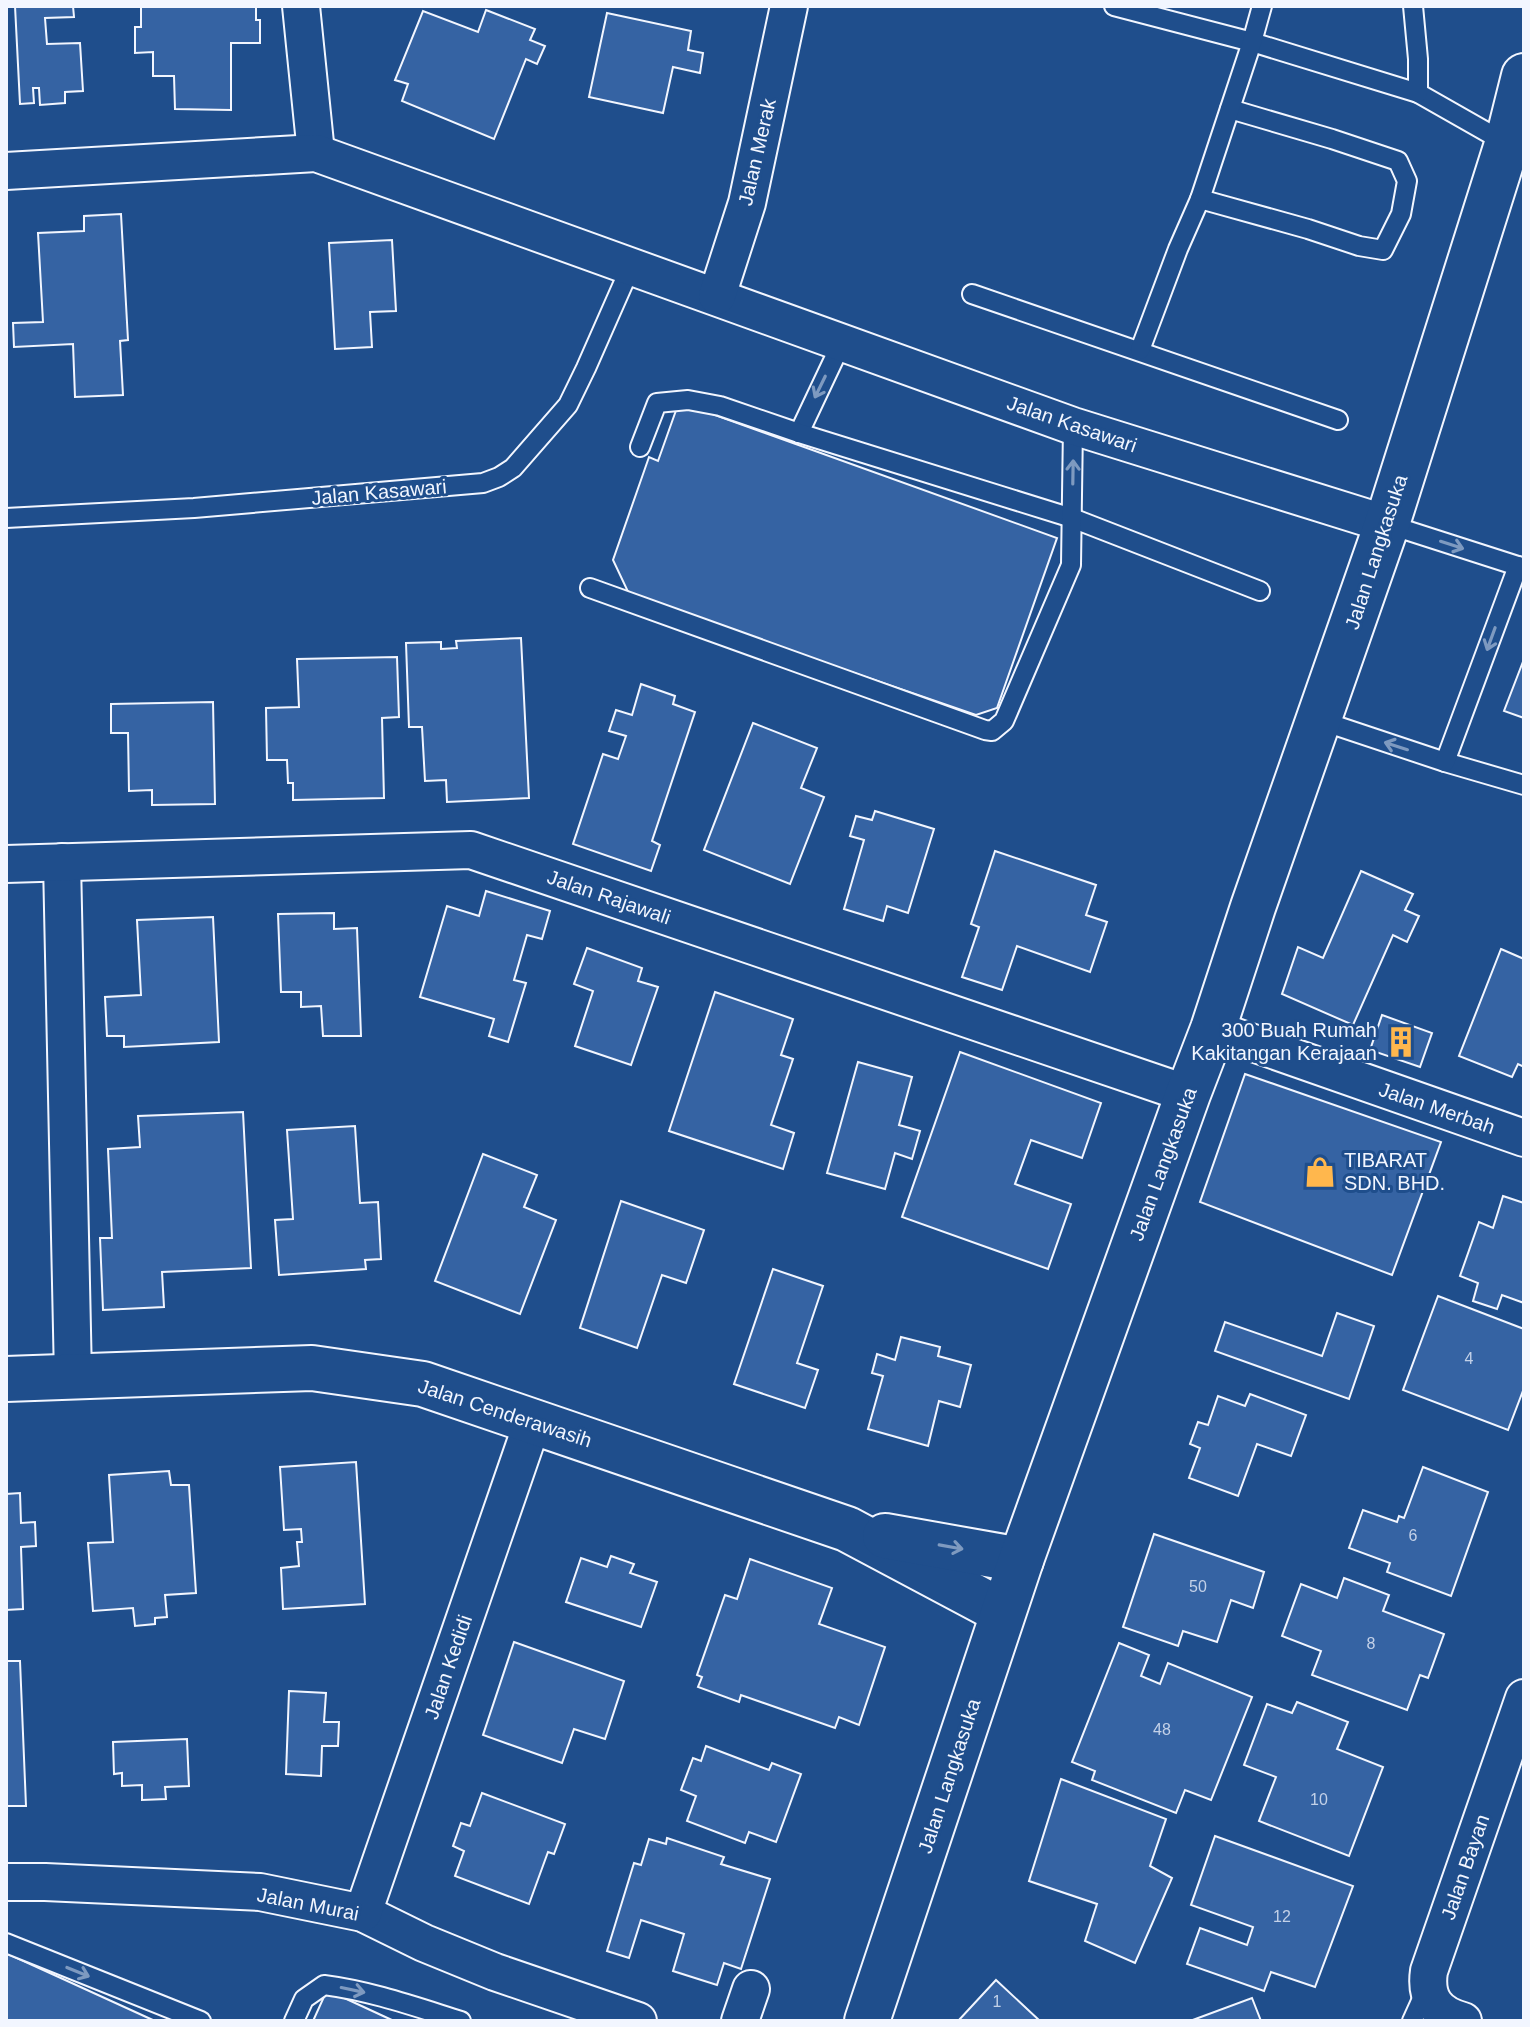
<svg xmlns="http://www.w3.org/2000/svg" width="1530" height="2027" viewBox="0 0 1530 2027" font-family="Helvetica,sans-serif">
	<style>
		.building { fill: #3563a3; stroke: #f2f6ff; stroke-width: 2 }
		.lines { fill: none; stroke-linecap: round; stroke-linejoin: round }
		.lane-casing { stroke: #f2f6ff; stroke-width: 22 }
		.street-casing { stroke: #f2f6ff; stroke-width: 40 }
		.secondary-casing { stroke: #f2f6ff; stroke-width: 48 }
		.lane { stroke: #1f4e8c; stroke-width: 18 }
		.street { stroke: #1f4e8c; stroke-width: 36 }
		.secondary { stroke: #1f4e8c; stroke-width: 44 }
		.oneway { stroke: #7e9ac0 }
		.labels { text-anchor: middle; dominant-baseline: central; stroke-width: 6; stroke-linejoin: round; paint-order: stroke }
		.number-label { font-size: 16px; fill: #c3d1e8 }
		.street-label { font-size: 20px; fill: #f2f6ff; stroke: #1f4e8c }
		.poi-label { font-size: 20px; fill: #f2f6ff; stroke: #1f4e8c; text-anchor: end }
	</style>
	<rect width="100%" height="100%" fill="#1f4e8c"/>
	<g class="building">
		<path d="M15,6H73L74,17L45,18L47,44L80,43L83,91L65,92V103L40,105L39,88H33L34,103L20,104Z"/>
		<path d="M141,6H256V20H260V43H231V110L175,109L174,76H153V52L135,53V27H141Z"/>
		<path d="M486,10L535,29L530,40L545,46L537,64L526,59L494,139L402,101L408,84L395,80L423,11L478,32Z"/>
		<path d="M607,13L691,31L688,50L703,53L700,73L673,67L663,113L589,97Z"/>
		<path d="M121,214L128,340L120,341L123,395L75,397L73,344L14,347L13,323L43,322L38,233L84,231V216Z"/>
		<path d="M392,240L396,311L370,312L372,347L335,349L329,243Z"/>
		<path d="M679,402L1057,538L997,708L976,715L630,596L613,560L649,457L658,461Z"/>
		<path d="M521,638L529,798L447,802L446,780L425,781L422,727H409L406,643L441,642V649L457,648L456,641Z"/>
		<path d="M397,657L399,717L382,718L384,798L293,800V783H288L287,760H267L266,708L299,707L297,659Z"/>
		<path d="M1524,659V718L1504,711Z"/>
		<path d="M641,684L675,696L673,704L695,712L652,841L660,845L651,871L573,844L603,754L618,759L626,736L609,731L616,710L632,715Z"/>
		<path d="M213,702L215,804L152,805V790L129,791L128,733H111V704Z"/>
		<path d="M753,723L817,748L801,788L824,797L790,884L704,850Z"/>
		<path d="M875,811L934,829L908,913L887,906L883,921L844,909L864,840L850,836L856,816L872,820Z"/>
		<path d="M995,851L1096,885L1086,915L1107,922L1090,972L1017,946L1002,990L962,977L979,927L971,924Z"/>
		<path d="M1361,871L1413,894L1405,910L1419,916L1407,942L1393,935L1353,1025L1282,994L1298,947L1323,958Z"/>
		<path d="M486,891L550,911L542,939L527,935L514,980L526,983L508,1042L489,1036L494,1019L420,997L447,906L479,916Z"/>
		<path d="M334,913V929L357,928L361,1036H323L321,1006L301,1007V992H281L278,914Z"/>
		<path d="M213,917L219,1042L124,1047V1036H107L105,997L141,995L137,920Z"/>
		<path d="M587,948L642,968L638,981L658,987L631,1065L575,1046L593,991L574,984Z"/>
		<path d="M1501,949L1524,959V1067L1518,1064L1512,1077L1459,1056Z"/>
		<path d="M715,992L793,1019L781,1055L793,1059L771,1125L794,1133L783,1169L669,1131Z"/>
		<path d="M1382,1015L1432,1033L1420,1067L1370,1050Z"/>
		<path d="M960,1052L1101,1103L1082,1158L1031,1140L1015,1184L1071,1204L1048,1269L902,1217Z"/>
		<path d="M858,1062L912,1077L899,1125L920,1131L912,1159L895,1153L885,1189L827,1173Z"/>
		<path d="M1245,1074L1441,1142L1392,1275L1200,1202Z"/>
		<path d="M243,1112L251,1268L162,1272L164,1307L103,1310L100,1238H112L108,1149L140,1147L138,1116Z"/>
		<path d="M355,1126L360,1203L378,1202L381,1259L365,1260L366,1269L279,1275L275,1220L293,1219L287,1130Z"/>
		<path d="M483,1154L537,1175L524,1207L556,1220L520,1314L435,1281Z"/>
		<path d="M1503,1196L1524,1203V1303L1502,1295L1497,1309L1473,1301L1478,1283L1460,1276L1479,1222L1493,1228Z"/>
		<path d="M621,1201L704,1230L686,1283L662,1275L637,1348L580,1328Z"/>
		<path d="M773,1269L823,1286L797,1363L818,1370L805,1408L734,1384Z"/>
		<path d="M1438,1296L1524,1329V1388L1508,1430L1403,1390Z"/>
		<path d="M1337,1313L1374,1326L1349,1399L1215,1351L1225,1322L1322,1356Z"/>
		<path d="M901,1337L940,1347L938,1356L971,1365L960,1407L939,1401L928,1446L868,1429L883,1376L872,1373L877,1354L895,1360Z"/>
		<path d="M1250,1394L1306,1415L1291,1456L1257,1444L1238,1496L1189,1478L1200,1448L1190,1444L1198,1422L1208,1425L1218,1396L1245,1406Z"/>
		<path d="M356,1462L365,1604L283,1609L281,1568L299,1566L297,1542H302L301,1529L284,1530L280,1467Z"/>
		<path d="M1423,1467L1488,1492L1451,1596L1387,1572L1390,1563L1349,1548L1363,1510L1397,1522L1399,1516L1404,1518Z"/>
		<path d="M169,1471L171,1485H189L196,1593L165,1595L167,1617L155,1618V1624L135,1626L133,1608L93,1611L88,1543L113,1542L109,1475Z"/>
		<path d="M20,1493L21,1523L35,1522L36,1546L21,1547L23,1609L6,1610V1494Z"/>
		<path d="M1154,1534L1264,1572L1253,1608L1231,1600L1217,1642L1183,1631L1178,1646L1123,1627Z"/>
		<path d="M611,1556L634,1564L630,1573L657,1582L641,1627L566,1602L581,1558L607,1567Z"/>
		<path d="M750,1559L832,1588L819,1624L885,1647L859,1725L839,1717L835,1728L741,1695L739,1702L698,1687L702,1677L697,1675L725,1595L737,1599Z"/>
		<path d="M1344,1578L1389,1595L1383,1611L1444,1634L1428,1678L1420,1675L1407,1710L1312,1675L1321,1651L1282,1636L1301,1584L1337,1598Z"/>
		<path d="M514,1642L624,1681L605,1739L574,1729L562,1763L483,1735Z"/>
		<path d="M1119,1643L1149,1655L1141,1676L1160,1684L1168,1663L1252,1697L1211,1800L1185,1790L1176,1813L1092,1780L1095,1771L1072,1762Z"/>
		<path d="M6,1661H20L26,1806H6Z"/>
		<path d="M289,1691L326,1693L324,1722H339L338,1746H322L321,1776L286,1774Z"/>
		<path d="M1297,1702L1348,1722L1337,1749L1383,1767L1349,1856L1259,1821L1276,1777L1244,1765L1267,1704L1292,1713Z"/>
		<path d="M187,1739L189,1786L165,1787L166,1799L142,1800V1785L122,1786V1773L114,1774L113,1742Z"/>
		<path d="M706,1746L769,1770L772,1763L801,1774L776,1842L749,1832L745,1843L687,1821L696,1796L681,1790L693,1758L701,1761Z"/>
		<path d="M1061,1779L1166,1819L1150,1866L1172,1878L1135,1963L1085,1941L1097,1904L1029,1881Z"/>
		<path d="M482,1793L565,1824L554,1854L548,1852L529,1904L455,1876L464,1851L453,1846L461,1823L470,1826Z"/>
		<path d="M1215,1836L1353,1886L1315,1987L1271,1972L1264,1991L1187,1964L1200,1928L1247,1945L1253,1927L1191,1905Z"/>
		<path d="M667,1838L724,1857L721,1864L770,1879L741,1969L724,1963L717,1985L673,1971L684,1934L641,1920L629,1958L607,1951L634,1863L641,1865L649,1839L666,1844Z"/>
		<path d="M6,1953L155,2021H6Z"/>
		<path d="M996,1980L1040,2021H958Z"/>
		<path d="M327,1990L394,2021H313Z"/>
		<path d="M1252,1998L1261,2021H1190Z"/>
	</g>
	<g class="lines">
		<defs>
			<g id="lane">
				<path d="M1114,6L1252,42L1418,93L1506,143"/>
				<path d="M1413,6L1418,59V93"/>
				<path d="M1200,199L1308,229L1359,246L1383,250L1401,214L1407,181L1398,161L1332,139L1230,109"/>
				<path d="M972,294L1338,420"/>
				<path d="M1140,350L1178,249L1200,199L1252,42L1262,6"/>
				<path d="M799,433L842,342"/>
				<path d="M640,447L657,403L688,400L720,406L799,433L1072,518L1260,591"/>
				<path d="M6,518L194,508L483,483L499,477L513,468L568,405L586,368L631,266"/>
				<path d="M1387,524L1524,568"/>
				<path d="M590,588L985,730L992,731L1004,721L1071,565L1073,426"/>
				<path d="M1319,720L1445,762L1524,785"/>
				<path d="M1445,762L1518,566"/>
				<path d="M6,1943L201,2021"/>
				<path d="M294,2021L304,1999L324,1985C371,1991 416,2007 461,2021"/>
				<path d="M1412,2021L1427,1988"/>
			</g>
			<g id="street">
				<path d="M301,6L316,153"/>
				<path d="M6,171L316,153L1073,426L1387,524"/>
				<path d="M717,296L747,203L789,6"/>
				<path d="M62,862L73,1377"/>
				<path d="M6,864L471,850L1188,1094"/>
				<path d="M1213,1029L1524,1138"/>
				<path d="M6,1882H45L260,1892L363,1913L424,1943L495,1972L638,2021"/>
				<path d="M363,1913L533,1421"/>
				<path d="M740,2021L751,1989"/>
				<path d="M1463,2021C1436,2014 1425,1998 1429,1971L1524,1698"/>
			</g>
			<g id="secondary">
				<path d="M6,1379L312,1368L423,1384L847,1529L1003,1612"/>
				<path d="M885,1536L1021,1560"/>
				<path d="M867,2021L1021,1560L1188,1094L1213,1029L1253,907L1387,524L1507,144L1524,76"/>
			</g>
		</defs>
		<use href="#lane" class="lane-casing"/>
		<use href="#street" class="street-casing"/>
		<use href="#secondary" class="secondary-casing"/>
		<use href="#lane" class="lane"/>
		<use href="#street" class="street"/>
		<use href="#secondary" class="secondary"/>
	</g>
	<defs><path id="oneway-shaft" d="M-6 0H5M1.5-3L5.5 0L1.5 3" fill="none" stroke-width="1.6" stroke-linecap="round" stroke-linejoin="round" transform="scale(2)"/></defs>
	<g class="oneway">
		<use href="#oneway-shaft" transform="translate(820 387) rotate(116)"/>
		<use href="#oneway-shaft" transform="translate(1073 472) rotate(-89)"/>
		<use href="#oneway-shaft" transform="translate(1452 545) rotate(18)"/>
		<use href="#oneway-shaft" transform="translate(1491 639) rotate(110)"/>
		<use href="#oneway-shaft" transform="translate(1396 746) rotate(-162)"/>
		<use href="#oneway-shaft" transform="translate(951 1547) rotate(10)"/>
		<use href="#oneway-shaft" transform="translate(78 1972) rotate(22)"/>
		<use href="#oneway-shaft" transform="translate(353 1990) rotate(12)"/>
	</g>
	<defs>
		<symbol id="building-bare" viewBox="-9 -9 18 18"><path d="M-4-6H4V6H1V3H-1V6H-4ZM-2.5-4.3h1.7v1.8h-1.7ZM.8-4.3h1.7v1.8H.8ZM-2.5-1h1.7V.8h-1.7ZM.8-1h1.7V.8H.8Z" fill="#ffb74d" stroke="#1f4e8c" stroke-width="2.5" paint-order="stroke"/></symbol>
		<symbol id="shop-bare" viewBox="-9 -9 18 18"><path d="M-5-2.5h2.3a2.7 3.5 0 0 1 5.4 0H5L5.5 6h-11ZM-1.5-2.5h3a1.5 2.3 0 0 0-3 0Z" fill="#ffb74d" stroke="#1f4e8c" stroke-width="2.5" paint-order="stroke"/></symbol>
	</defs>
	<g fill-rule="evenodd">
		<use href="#building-bare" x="1379" y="1020" width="44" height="44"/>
		<use href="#shop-bare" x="1298" y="1150" width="44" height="44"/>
	</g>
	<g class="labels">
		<g class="number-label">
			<text x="1469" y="1358">4</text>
			<text x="1413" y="1535">6</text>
			<text x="1198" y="1586">50</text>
			<text x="1371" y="1643">8</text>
			<text x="1162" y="1729">48</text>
			<text x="1319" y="1799">10</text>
			<text x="1282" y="1916">12</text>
			<text x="997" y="2001">1</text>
		</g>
		<g class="street-label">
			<text transform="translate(757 152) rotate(-77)">Jalan Merak</text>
			<text transform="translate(1072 424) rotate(19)">Jalan Kasawari</text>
			<text transform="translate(379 492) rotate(-5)">Jalan Kasawari</text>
			<text transform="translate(1376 552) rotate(-72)">Jalan Langkasuka</text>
			<text transform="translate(609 897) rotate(19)">Jalan Rajawali</text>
			<text transform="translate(1437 1108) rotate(19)">Jalan Merbah</text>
			<text transform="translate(1163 1164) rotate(-70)">Jalan Langkasuka</text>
			<text transform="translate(505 1413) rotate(18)">Jalan Cenderawasih</text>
			<text transform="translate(448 1667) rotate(-71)">Jalan Kedidi</text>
			<text transform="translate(949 1776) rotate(-72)">Jalan Langkasuka</text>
			<text transform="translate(1465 1867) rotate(-71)">Jalan Bayan</text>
			<text transform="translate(308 1904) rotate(11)">Jalan Murai</text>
		</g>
		<g class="poi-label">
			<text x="1377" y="1030">300 Buah Rumah<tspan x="1377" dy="23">Kakitangan Kerajaan</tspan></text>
			<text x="1344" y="1160" text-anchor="start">TIBARAT<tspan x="1344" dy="23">SDN. BHD.</tspan></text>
		</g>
	</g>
	<rect width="1530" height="2027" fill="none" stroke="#f2f6ff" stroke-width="16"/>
</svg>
